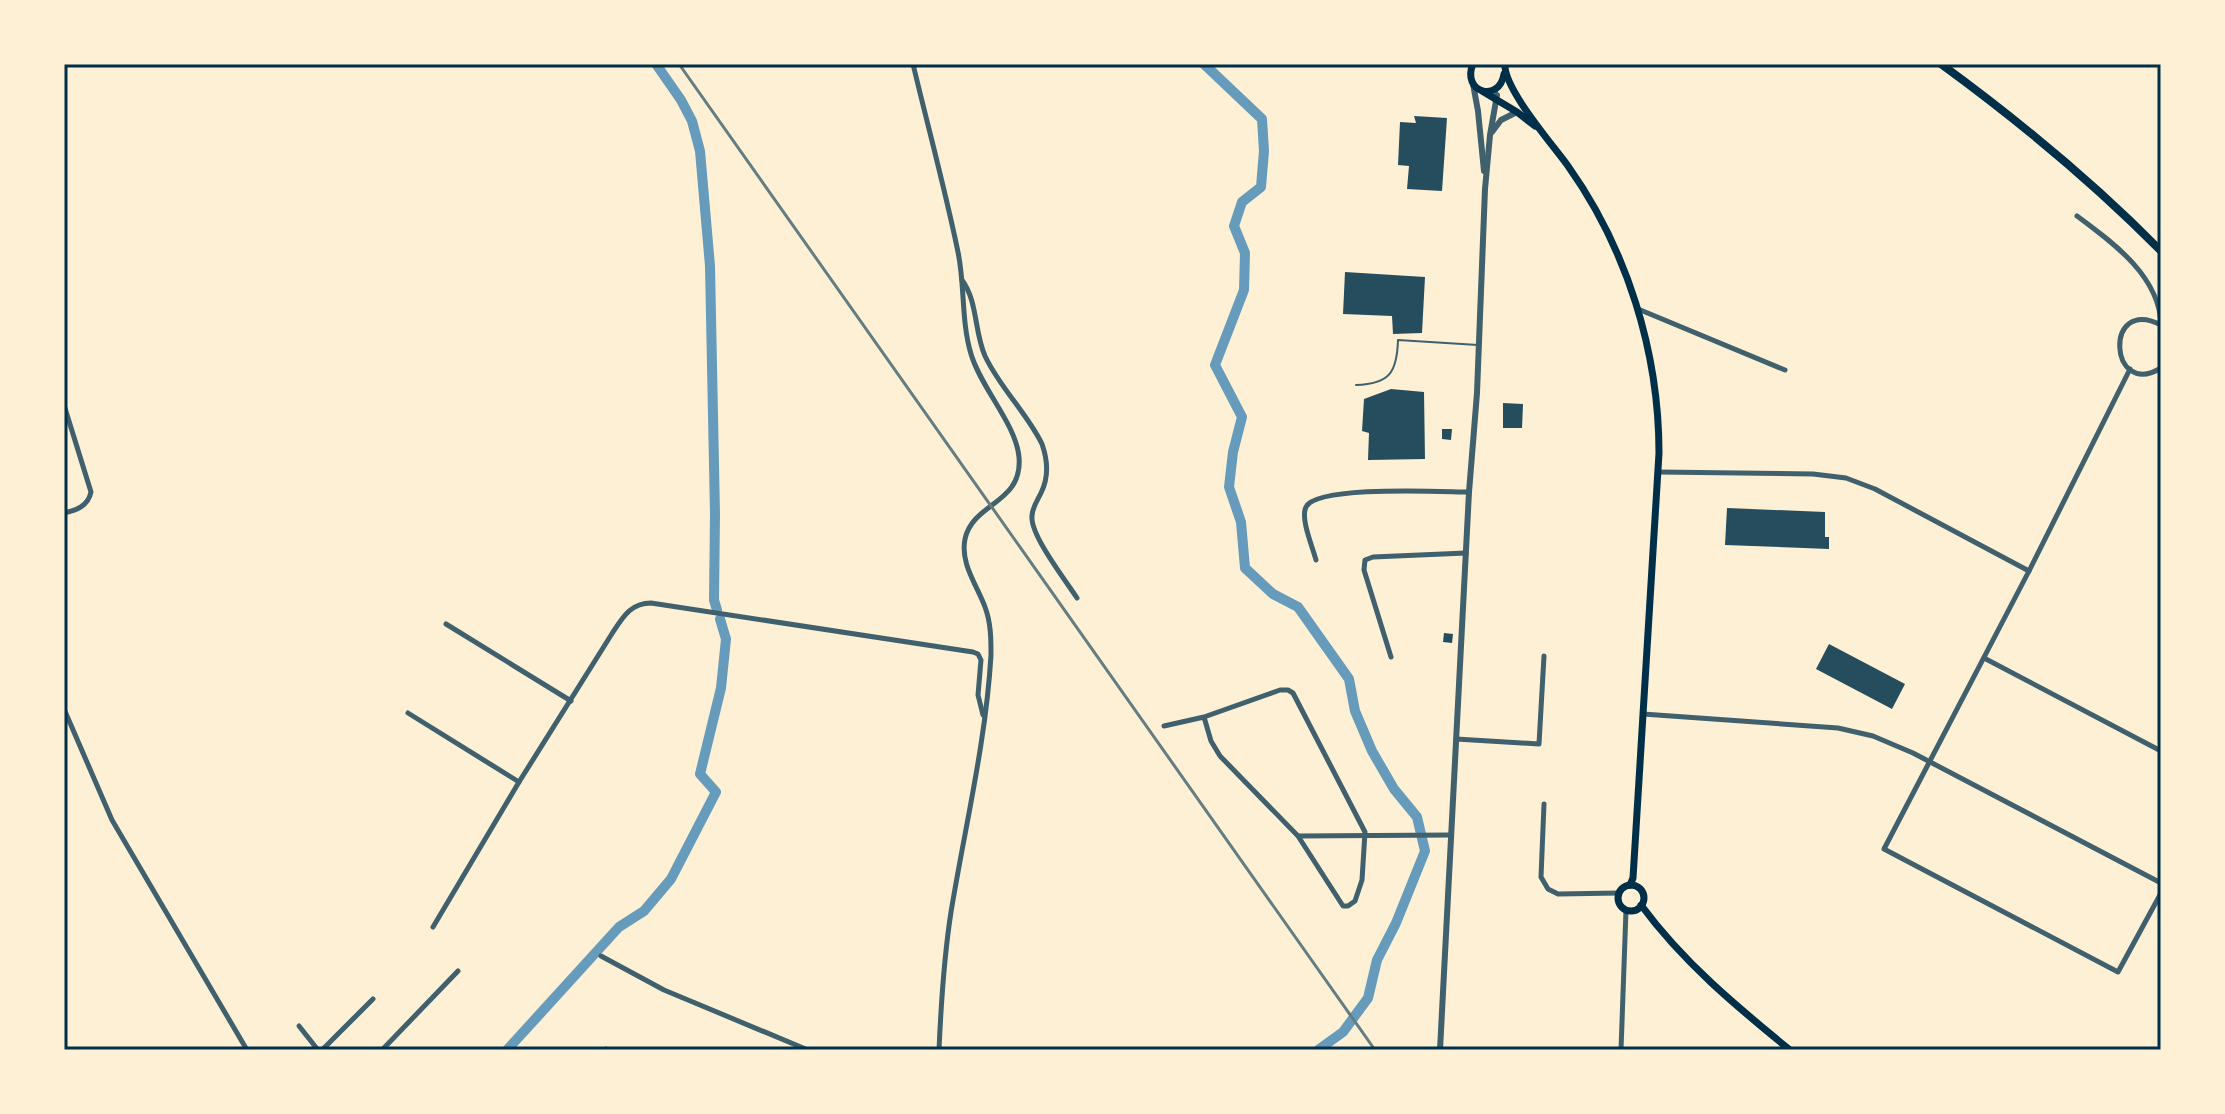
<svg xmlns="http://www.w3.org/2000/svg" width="2225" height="1114" viewBox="0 0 2225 1114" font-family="'Roboto Condensed',sans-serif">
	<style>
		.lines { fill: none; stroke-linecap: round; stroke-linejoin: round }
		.canal { stroke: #669bbc; stroke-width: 10 }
		.building { fill: #264d5e }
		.service { stroke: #3f606c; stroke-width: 2 }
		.minor { stroke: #3f606c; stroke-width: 5 }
		.tertiary { stroke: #3f606c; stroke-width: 6 }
		.secondary { stroke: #003049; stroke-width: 7 }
		.primary { stroke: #003049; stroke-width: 8 }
		.rail { stroke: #657d81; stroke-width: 3 }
		.neatline { fill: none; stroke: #003049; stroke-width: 3 }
	</style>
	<rect width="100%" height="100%" fill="#fdf0d5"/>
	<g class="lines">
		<g class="canal">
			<path d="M656,64L681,100L692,121L700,151L710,266L715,514L714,600L717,610"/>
			<path d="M1204,64L1262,119L1264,151L1261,187L1242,202L1234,226L1245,253L1244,290L1215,365L1242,417L1233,452L1229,487L1241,522L1245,568L1273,594L1298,607L1349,679L1355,711L1372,751L1394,789L1417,817L1425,851L1396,923L1377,960L1368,998L1343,1032L1318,1050"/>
			<path d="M507,1050L619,927L644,911L671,879L716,792L700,774L721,688L726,639L720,619"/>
		</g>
	</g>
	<g class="building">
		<path d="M1414,116L1447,118L1442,191L1407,189L1409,166L1398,165L1400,122L1416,123Z"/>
		<path d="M1345,272L1425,277L1422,333L1393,334L1392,316L1343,314Z"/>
		<path d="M1391,389L1424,392L1425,459L1368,460L1369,433L1362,431L1364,399Z"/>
		<path d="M1503,403L1523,404L1522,428H1503Z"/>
		<path d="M1442,429H1452L1451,440L1442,439Z"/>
		<path d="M1727,508L1825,512V537H1829V549L1725,545Z"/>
		<path d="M1444,633L1453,634L1452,643L1443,642Z"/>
		<path d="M1829,644L1905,684L1892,709L1816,669Z"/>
	</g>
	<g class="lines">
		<path class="service" d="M1356,385C1390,384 1397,372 1398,340L1478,345"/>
		<g class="minor">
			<path d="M913,64C928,127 945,189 958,252C965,285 961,321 971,354C981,388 1016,424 1019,457C1023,504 973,502 965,539C960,564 977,585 985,607C991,623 991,639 991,655C986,741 965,827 951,912C944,957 941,1004 939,1050"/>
			<path d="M2077,216C2112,242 2160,276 2161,325"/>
			<path d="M962,280C978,302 974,331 985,356C1000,388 1027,413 1042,444C1048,461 1049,477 1041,493C1037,501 1032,508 1032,516C1030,535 1066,581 1077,598"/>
			<path d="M1638,309L1785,370"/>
			<path d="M2161,325C2103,295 2109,400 2161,368"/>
			<path d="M2130,369L2029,571L1884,849L2118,972L2161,893"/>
			<path d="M64,405L91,492C88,506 77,510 64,513"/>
			<path d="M1658,472L1813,474L1846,478L1875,489L2029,571"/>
			<path d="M1316,560C1313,548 1300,518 1306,507C1317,485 1444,492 1469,492"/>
			<path d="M446,624L571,701"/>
			<path d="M1391,657L1364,570L1365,560L1373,557L1466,553"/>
			<path d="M1984,658L2161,751"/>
			<path d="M64,709L112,820L247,1050"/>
			<path d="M408,713L519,782"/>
			<path d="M1643,714L1838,728L1873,736L1913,753L2161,883"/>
			<path d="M1164,726L1204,717L1280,690H1288L1293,693L1365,832L1362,880L1355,901L1348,906H1343L1298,836L1220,756L1211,741L1204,717"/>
			<path d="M1456,739L1539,744L1544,656"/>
			<path d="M1544,804L1541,877L1548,889L1558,894L1619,893"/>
			<path d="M1298,836L1451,835"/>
			<path d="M433,927L519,782L613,632C623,617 631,603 651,603L973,652L978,654L981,660L978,695L983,715"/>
			<path d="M601,956L664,990L808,1050"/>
			<path d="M299,1026L318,1050"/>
			<path d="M606,1049L609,1050"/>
			<path d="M322,1050L373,999"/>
			<path d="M382,1050L458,971"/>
			<path d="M1621,1050L1626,910"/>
		</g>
		<g class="tertiary">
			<path d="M1473,84L1478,111L1484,171"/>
			<path d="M1492,132L1501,120L1517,112"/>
			<path d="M1440,1050L1469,492L1477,393L1485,189L1490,135L1497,95"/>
		</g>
		<g class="secondary">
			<path d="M1473,64C1461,92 1499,104 1504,74"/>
			<path d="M1505,64C1503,88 1553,145 1568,166C1627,249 1659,352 1659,453L1633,878L1630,885"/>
			<path d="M1482,91L1517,112L1535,126"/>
			<circle cx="1631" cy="898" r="13"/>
			<path d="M1641,905C1683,962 1736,1006 1790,1050"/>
		</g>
		<path class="primary" d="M1941,64C2019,121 2093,182 2161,251"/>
		<path class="rail" d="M679,64L1375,1050"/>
	</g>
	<rect width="2225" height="1114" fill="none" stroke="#fdf0d5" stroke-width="132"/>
	<rect x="66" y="66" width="2093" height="982" class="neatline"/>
</svg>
